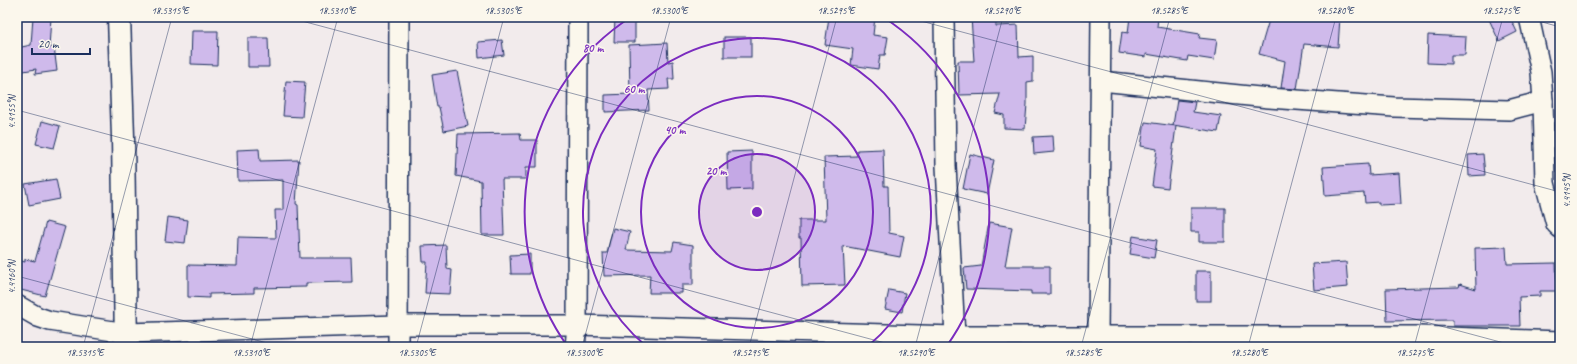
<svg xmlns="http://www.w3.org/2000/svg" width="1577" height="364" viewBox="0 0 1577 364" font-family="Caveat,sans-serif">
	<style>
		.building { fill: #cfbaeb; stroke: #1b2f5e }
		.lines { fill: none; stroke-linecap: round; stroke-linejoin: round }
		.street-casing { stroke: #1b2f5e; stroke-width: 22 }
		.secondary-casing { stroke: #1b2f5e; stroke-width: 25 }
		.street { stroke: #fbf7ec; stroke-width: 19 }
		.secondary { stroke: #fbf7ec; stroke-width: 22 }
		.ticks { fill: none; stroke: #1b2f5e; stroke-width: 1; stroke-opacity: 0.45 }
		.ring { fill: none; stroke: #7b2cbf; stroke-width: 2 }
		.centre { fill: #7b2cbf; stroke: #fbf7ec; stroke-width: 2 }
		.ring-label { font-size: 12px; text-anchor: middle; font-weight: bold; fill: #7b2cbf; stroke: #fbf7ec; stroke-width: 3; stroke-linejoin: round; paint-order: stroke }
		.neatline { fill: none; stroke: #1b2f5e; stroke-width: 1.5 }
		.ticks-label { font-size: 10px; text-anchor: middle; fill: #1b2f5e }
	</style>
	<rect width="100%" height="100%" fill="#f2ebec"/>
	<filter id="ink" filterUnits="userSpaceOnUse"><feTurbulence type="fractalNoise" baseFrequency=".025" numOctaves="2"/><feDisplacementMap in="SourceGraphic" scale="8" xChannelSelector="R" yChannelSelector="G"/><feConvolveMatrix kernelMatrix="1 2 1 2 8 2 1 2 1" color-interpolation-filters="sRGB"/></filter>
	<g filter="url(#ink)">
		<g class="building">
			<path d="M33,17H51L49,48L54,47L57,71L35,74L36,69L17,72V48L31,45Z"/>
			<path d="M615,17H635V42H614Z"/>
			<path d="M829,17H875L873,35L888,37L885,55H880L878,69L851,65L853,49L825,45Z"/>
			<path d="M971,17H996V26L1018,25L1019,57L1033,56V81L1027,82V104L1025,129L1004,128V115L995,113L1000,94L959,95L958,61H974Z"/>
			<path d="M1130,17H1158L1157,27L1200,34L1199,38L1217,40L1214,60L1188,56L1187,61L1146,54V57L1119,53L1122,32L1128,33Z"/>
			<path d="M1314,17H1340L1338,47L1304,44L1297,89L1281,88L1285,61L1259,54L1269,20L1314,18Z"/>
			<path d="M1488,17H1510L1517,32L1499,41Z"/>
			<path d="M192,31H218L217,65L191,64Z"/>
			<path d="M1428,35L1466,37L1465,55H1451V64L1427,63Z"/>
			<rect x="724" y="37" width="27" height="20"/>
			<path d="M248,38H268L269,67H248Z"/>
			<path d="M502,40L504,55L479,58L478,42Z"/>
			<path d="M667,43L668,62L673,61L674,79H668L669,89L648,90L649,110L605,112V95L630,94L629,45Z"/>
			<path d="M457,71L468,126L444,131L439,107H437L432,75Z"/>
			<path d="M286,81L305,82L302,117L283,116Z"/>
			<path d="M1177,100L1195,102L1193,112L1221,116L1218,132L1173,125Z"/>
			<path d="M42,121L60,126L54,148L36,144Z"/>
			<path d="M1145,122L1176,126L1168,188L1152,186L1157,149L1141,146Z"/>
			<path d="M520,133L521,140H537V167H526V179H502L504,235H482L481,181L456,176L458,134Z"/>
			<path d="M1053,136L1054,152L1034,154L1033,137Z"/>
			<path d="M259,149L260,161L299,160L296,204L298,205L300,258H351L352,282L306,283V287L254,288V293L209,294V298L188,297V265L237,266L238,237L276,238L275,210H283V180L238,181L237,150Z"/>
			<path d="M883,149L884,186H888L889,233L904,236L900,257L843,246L845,285L802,286L801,238H799V220H826L824,157L857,156V150Z"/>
			<path d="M752,151V189L728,190L727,152Z"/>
			<path d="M970,154L994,160L987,194L963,189Z"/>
			<path d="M1483,154L1485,175L1469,176L1468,155Z"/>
			<path d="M1368,164L1369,175L1399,173L1401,204L1379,205V202L1365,203L1364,193L1325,196L1323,167Z"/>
			<path d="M56,179L60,199L29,205L25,184Z"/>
			<path d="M1191,208H1225V242H1199V232H1191Z"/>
			<path d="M168,217L188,220L185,243L165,241Z"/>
			<path d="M46,222L65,227L45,296L17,289V260L25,262V259L35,261Z"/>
			<path d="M989,223L1012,227L1005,266H1050V294H1031V291L966,289L964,268L981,266Z"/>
			<path d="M613,228L630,232L626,250L672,251L674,242L693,245V285H682V293H649L650,275L604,276L603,253H607Z"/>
			<path d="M1133,236L1157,240L1154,258L1130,254Z"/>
			<path d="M446,245L447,269L452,270L450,294L425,293L427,262H423L422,246Z"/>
			<path d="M1506,247L1507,264L1556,263L1557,291H1540V296L1519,297L1520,326H1453V320L1387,321L1386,289L1459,287L1460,284L1476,289L1475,248Z"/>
			<path d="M530,254V274H511L510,255Z"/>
			<path d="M1346,262L1348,287L1314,290L1312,264Z"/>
			<rect x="1196" y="271" width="15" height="30"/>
			<path d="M889,290L905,293L902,312L885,309Z"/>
		</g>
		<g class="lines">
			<defs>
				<g id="street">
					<path d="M944,17L946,166L955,336"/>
					<path d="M1529,17L1541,72L1543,101L1545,183L1556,224L1560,228"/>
					<path d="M1101,81L1269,98L1394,107L1509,110L1543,101"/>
					<path d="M17,305L38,317L50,321L126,333L398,325H577L955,336H1419L1560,341"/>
					<path d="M1098,336L1101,17"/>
					<path d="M398,347L399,17"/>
					<path d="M575,347L577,325L578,17"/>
				</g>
				<path id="secondary" d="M119,17L123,137L126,347"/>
			</defs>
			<use href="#street" class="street-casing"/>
			<use href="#secondary" class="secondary-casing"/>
			<use href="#street" class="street"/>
			<use href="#secondary" class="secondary"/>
		</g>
	</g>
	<path class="ticks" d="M287,17L1519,347M906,17L1560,192M1524,17L1560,27M17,110L900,347M17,276L282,347M83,347L172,17M250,347L338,17M416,347L504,17M582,347L671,17M749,347L837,17M915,347L1003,17M1081,347L1170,17M1248,347L1336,17M1414,347L1503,17"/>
	<circle cx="757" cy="212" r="58" fill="#7b2cbf" fill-opacity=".12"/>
	<g class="ring">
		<circle cx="757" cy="212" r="58"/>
		<circle cx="757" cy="212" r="116"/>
		<path d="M646 346A174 174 0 1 1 868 346"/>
		<path d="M568 347A232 232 0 0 1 631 17M883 17A232 232 0 0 1 946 347"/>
	</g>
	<circle cx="757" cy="212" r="6" class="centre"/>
	<g class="ring-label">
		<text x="593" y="52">80 m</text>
		<text x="634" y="93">60 m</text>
		<text x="675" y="134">40 m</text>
		<text x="716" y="175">20 m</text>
	</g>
	<rect width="1577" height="364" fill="none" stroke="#fbf7ec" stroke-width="44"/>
	<path d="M32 48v6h58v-6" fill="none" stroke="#1b2f5e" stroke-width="2"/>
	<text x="38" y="48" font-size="12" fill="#1b2f5e" stroke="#fbf7ec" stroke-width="3" paint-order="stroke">20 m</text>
	<rect x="22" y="22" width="1533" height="320" class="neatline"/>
	<g class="ticks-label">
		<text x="170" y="14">18.5315°E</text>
		<text x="337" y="14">18.5310°E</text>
		<text x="503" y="14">18.5305°E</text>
		<text x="669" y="14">18.5300°E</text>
		<text x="836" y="14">18.5295°E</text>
		<text x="1002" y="14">18.5290°E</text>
		<text x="1169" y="14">18.5285°E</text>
		<text x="1335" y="14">18.5280°E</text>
		<text x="1501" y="14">18.5275°E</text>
		<text transform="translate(11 112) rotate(-90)" y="4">4.4155°N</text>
		<text transform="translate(1566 191) rotate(-90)" y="4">4.4145°N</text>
		<text transform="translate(11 277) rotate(-90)" y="4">4.4160°N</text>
		<text x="85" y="356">18.5315°E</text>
		<text x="251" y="356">18.5310°E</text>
		<text x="417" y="356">18.5305°E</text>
		<text x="584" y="356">18.5300°E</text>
		<text x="750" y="356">18.5295°E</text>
		<text x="916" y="356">18.5290°E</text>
		<text x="1083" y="356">18.5285°E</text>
		<text x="1249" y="356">18.5280°E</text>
		<text x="1415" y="356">18.5275°E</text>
	</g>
</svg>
